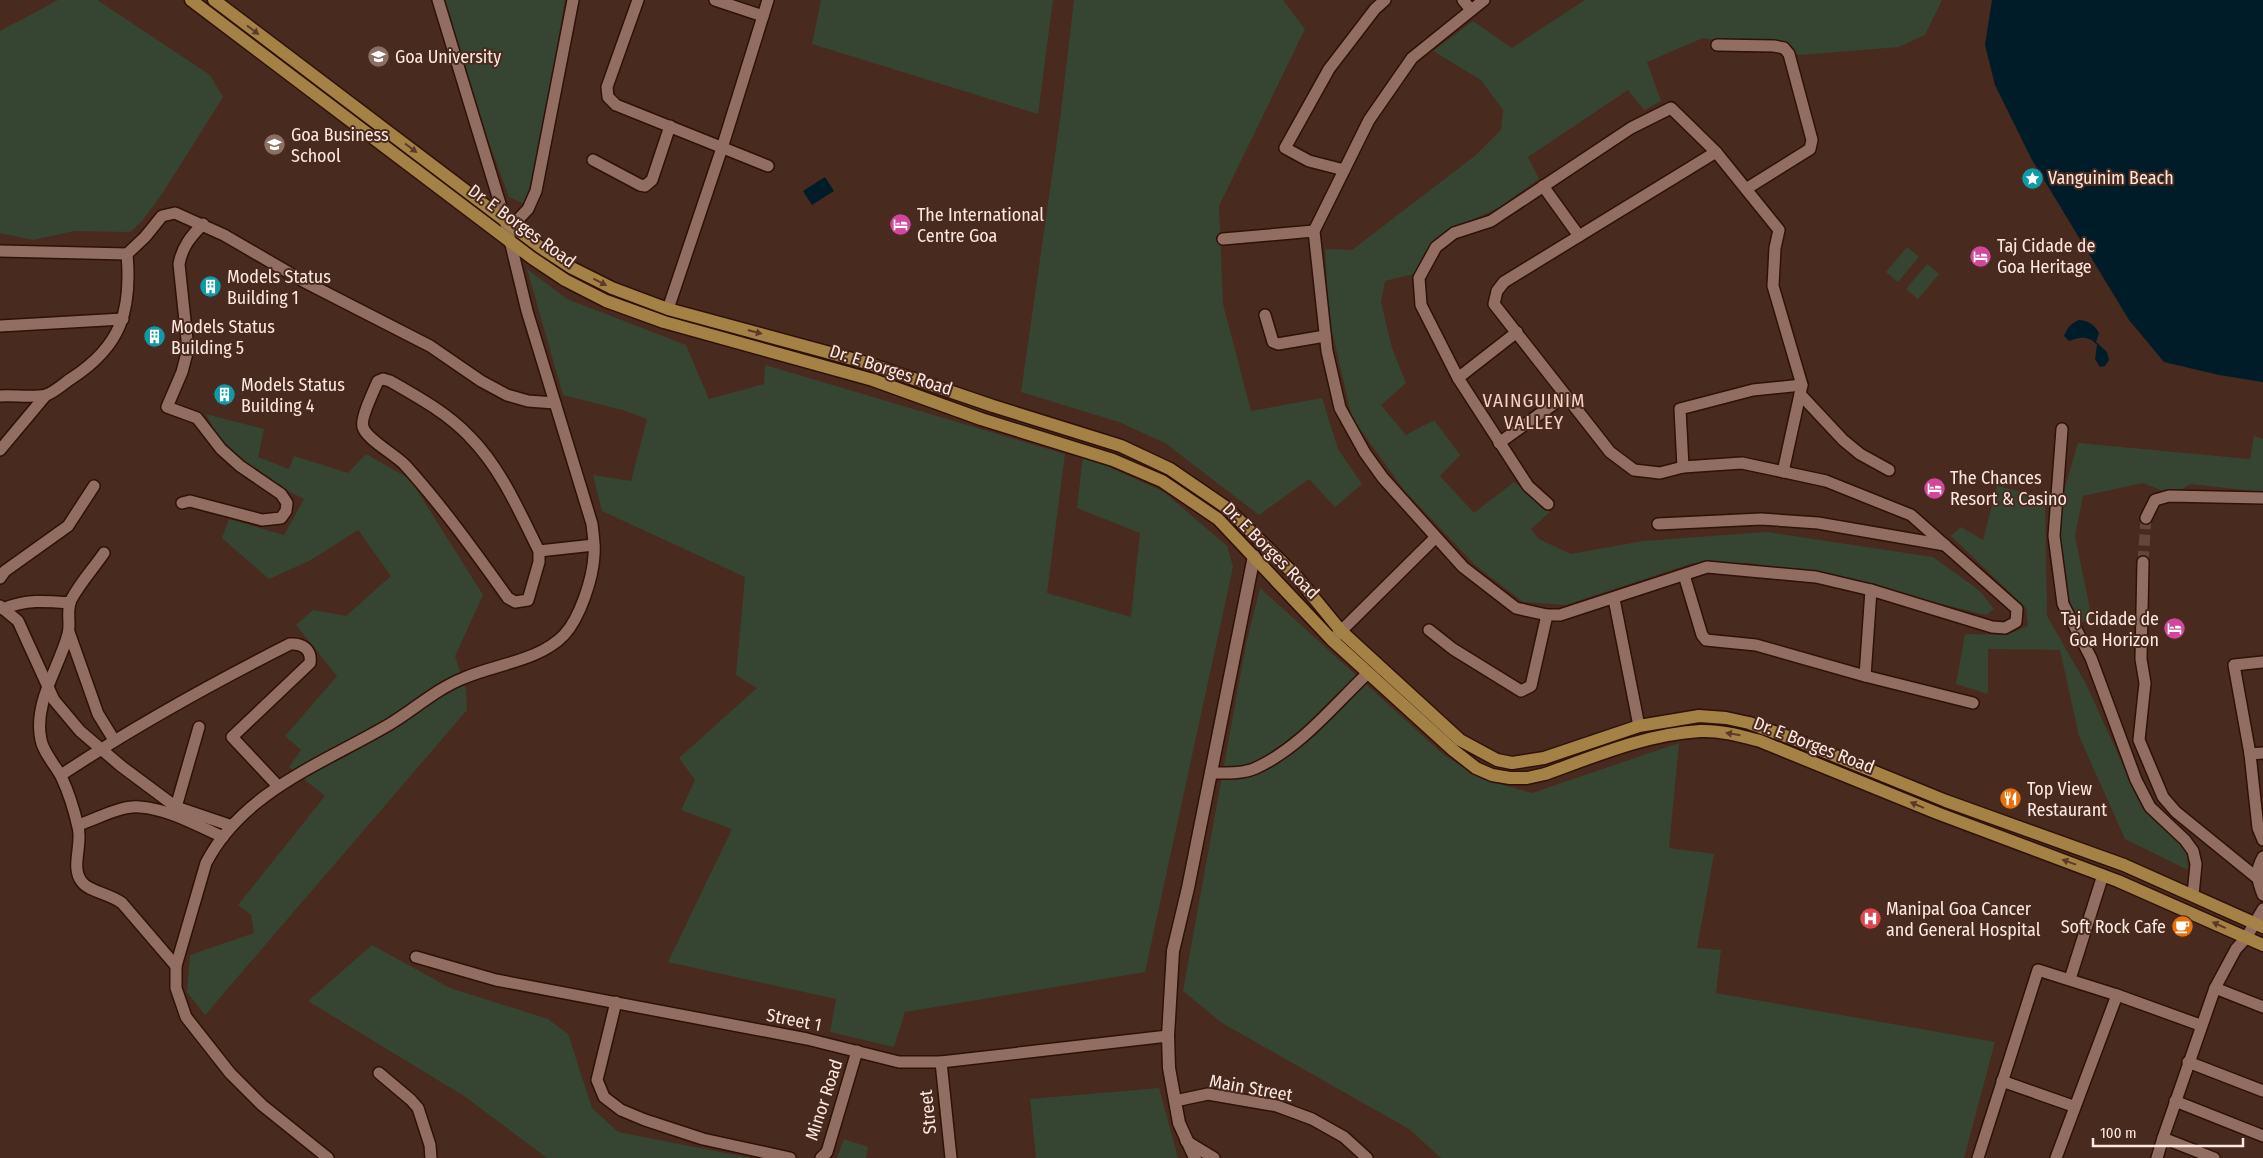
<svg xmlns="http://www.w3.org/2000/svg" width="2263" height="1158" viewBox="0 0 2263 1158" font-family="'Fira Sans Condensed',sans-serif">
	<style>
		.green { fill: #364531 }
		.water { fill: #001c29 }
		.lines { fill: none; stroke-linecap: round; stroke-linejoin: round }
		.minor-tunnel { stroke: #64463c; stroke-width: 11; stroke-dasharray: 11 5.5; stroke-linecap: butt }
		.minor-casing { stroke: #2e1107; stroke-width: 14 }
		.tertiary-casing { stroke: #2e1107; stroke-width: 15 }
		.secondary-casing { stroke: #2e1107; stroke-width: 15 }
		.minor { stroke: #926e62; stroke-width: 11 }
		.tertiary { stroke: #926e62; stroke-width: 12 }
		.secondary { stroke: #a48145; stroke-width: 12 }
		.oneway { fill: #5b3b27 }
		.labels { text-anchor: middle; dominant-baseline: central; stroke-width: 4; stroke-linejoin: round; paint-order: stroke }
		.poi-label { font-size: 18px; fill: #fde8e1; stroke: #492a1f; text-anchor: start }
		.street-label { font-size: 18px; fill: #fde8e1; stroke: #492a1f }
		.neighbourhood-label { font-size: 19px; letter-spacing: 1px; fill: #fad1c3; stroke: #492a1f }
	</style>
	<rect width="100%" height="100%" fill="#492a1f"/>
	<g class="green">
		<path d="M58,0H97L210,75L223,97L162,194L142,221L130,232L74,231L33,240L0,233V31Z"/>
		<path d="M445,0H565L540,149L525,204L509,197L488,140Z"/>
		<path d="M821,0H1053L1038,114L812,44Z"/>
		<path d="M1074,0H1283L1305,29L1219,206L1223,304L1251,411L1322,398L1338,449L1362,484L1335,507L1309,479L1259,515L1165,443L1119,422L1021,392L1060,120Z"/>
		<path d="M1585,0H1942L1925,35L1899,47L1801,55L1703,38L1647,62L1661,101L1644,110L1628,90L1528,157L1539,179L1500,207L1457,227L1432,243L1414,274L1385,281L1381,302L1392,348L1406,383L1381,405L1406,435L1434,420L1460,455L1440,476L1474,513L1514,482L1550,512L1531,529L1539,539L1571,554L1643,541L1767,532L1933,557L1980,591L1994,609L1986,615L1905,595L1749,563H1693L1566,605L1523,602L1475,565L1404,490L1352,418L1329,318L1325,249L1352,250L1476,155L1501,130L1503,110L1481,80L1433,51L1473,21L1512,48Z"/>
		<path d="M1907,247L1919,257L1898,282L1886,272Z"/>
		<path d="M1927,264L1939,274L1918,299L1906,289Z"/>
		<path d="M527,269L567,299L686,345L709,399L764,384L765,365L1065,454L1047,593L1131,617L1140,533L1077,508L1083,455L1164,492L1227,546L1233,567L1145,972L905,1012L894,1047L830,1032L836,999L668,962L732,829L681,810L695,780L679,758L757,688L736,675L745,577L602,511L593,475L631,481L647,419L626,411L563,395Z"/>
		<path d="M206,414L264,429L258,457L289,469L294,456L348,473L366,454L410,479L483,595L455,656L466,690L467,710L205,1015L187,992L190,955L254,933L251,915L238,905L325,796L289,767L301,750L285,736L337,676L296,625L313,610L346,616L391,576L358,530L309,561L269,579L222,538L229,519L284,535L304,499L257,475L223,447Z"/>
		<path d="M2254,436L2263,439V492L2190,484L2173,495L2143,483L2083,496L2075,536L2092,619L2079,623L2061,581V501L2078,443L2250,459Z"/>
		<path d="M1997,486L2045,497L2047,616L2086,684L2139,800L2187,850L2188,870L2125,839L2079,736L2060,650L1988,649V694L1956,684L1965,634L2006,635L2028,626L2026,608L1951,536L1961,527L1983,540Z"/>
		<path d="M1260,588L1444,755L1482,779L1532,793L1679,743L1669,848L1714,854L1697,948L1721,950L1716,993L1995,1042L1964,1158H1441L1409,1129L1222,1023L1183,991L1246,644Z"/>
		<path d="M372,945L450,988L548,1019L568,1034L592,1108L618,1132L751,1158H547L464,1096L308,1001Z"/>
		<path d="M1159,1088L1178,1158H1036L1030,1099Z"/>
		<path d="M844,1139L868,1147L866,1158H837Z"/>
	</g>
	<g class="water">
		<path d="M1992,0H2263V382L2219,375L2164,362L2129,320L2032,160L1995,85L1985,45Z"/>
		<path d="M825,177L834,191L812,205L803,191Z"/>
		<path d="M2079,320C2089,321 2094,324 2099,333L2096,342L2107,352L2109,360L2105,366L2100,367L2095,359L2097,345C2089,335 2079,337 2069,341L2064,336C2067,328 2071,323 2079,320Z"/>
	</g>
	<g class="lines">
		<path class="minor-tunnel" d="M2143,562L2146,518"/>
		<defs>
			<g id="minor">
				<path d="M638,0L607,87L608,97L616,105L768,166"/>
				<path d="M715,0L763,16"/>
				<path d="M1463,0L1471,10"/>
				<path d="M1484,0L1412,58L1369,120L1314,231L1327,351L1340,408L1365,453L1383,478L1463,567L1516,608L1547,615H1560L1707,567L1816,577L1871,590L1992,627L2005,628L2016,622L2017,609L1911,515L1826,481L1742,463L1683,467L1660,473L1634,470L1610,452L1494,304L1497,291L1504,282L1716,152"/>
				<path d="M1717,45L1774,46L1784,48L1789,54L1812,140L1810,149L1746,189"/>
				<path d="M593,160L640,185L645,186L652,180L670,126"/>
				<path d="M1344,170L1309,161L1285,148L1329,69L1375,9L1385,0"/>
				<path d="M1543,186L1579,236"/>
				<path d="M512,226L528,209L536,191L573,0"/>
				<path d="M1223,239L1314,231"/>
				<path d="M0,251L127,254"/>
				<path d="M668,309L722,148L768,0"/>
				<path d="M1265,315L1273,342L1278,344L1325,336"/>
				<path d="M0,326L123,319"/>
				<path d="M1458,378L1517,332"/>
				<path d="M1800,394L1843,440L1860,454L1889,470"/>
				<path d="M0,396C13,395 34,398 46,395C55,392 64,383 72,378C121,346 132,311 127,254L145,237L162,216L175,213L224,235L305,282L430,346L481,381L507,395L528,401L555,403"/>
				<path d="M2062,429L2054,536L2063,604L2091,658L2136,780L2150,807L2185,840L2193,851L2196,864L2193,895"/>
				<path d="M1499,443L1565,396"/>
				<path d="M0,450L46,395"/>
				<path d="M1683,467L1680,409L1753,390L1802,385"/>
				<path d="M182,503L190,501L262,520L281,518L286,511L287,503L281,494L240,466L221,449L197,418L167,407L182,372L188,349L179,264C182,247 191,236 203,224"/>
				<path d="M1548,504L1528,486L1458,378L1421,305L1419,278L1436,247L1454,233L1491,221L1631,128L1671,108L1716,152L1779,230L1775,248L1773,286L1802,385L1783,472"/>
				<path d="M2146,518L2155,500L2169,496L2263,498"/>
				<path d="M1658,524L1761,519L1818,523L1945,545"/>
				<path d="M539,551C519,511 501,468 469,436C447,413 418,397 390,381L383,379L378,381C374,390 360,419 363,427C366,439 396,455 405,465C443,507 475,552 508,598L515,602L528,600L539,562V551L594,545"/>
				<path d="M104,553C93,569 80,583 71,600C66,611 71,623 68,634C59,668 33,703 41,740C43,752 55,765 61,776C69,793 74,809 78,827C83,844 70,868 82,882C88,891 110,894 122,903L176,966"/>
				<path d="M2143,562L2141,659L2145,683L2139,740L2163,797L2176,812L2256,877"/>
				<path d="M1684,575L1702,635L1706,640L1756,645L1865,676L1973,703"/>
				<path d="M0,578L5,571L68,526L94,486"/>
				<path d="M1614,599L1639,726"/>
				<path d="M0,606L18,621L54,700L80,731L121,766L176,807L232,826"/>
				<path d="M3,609C26,599 46,601 70,603"/>
				<path d="M1429,630L1453,649L1521,691L1531,686L1547,615"/>
				<path d="M69,632L98,714L114,740"/>
				<path d="M1335,637L1435,538"/>
				<path d="M2263,662L2234,665L2250,754L2258,828L2263,840"/>
				<path d="M1865,676L1871,590"/>
				<path d="M2250,754L2263,753"/>
				<path d="M1211,773C1225,773 1243,774 1256,768C1301,747 1333,706 1368,673"/>
				<path d="M61,775C135,726 211,684 290,644C303,643 312,650 310,663L232,737L278,786"/>
				<path d="M176,807L199,727"/>
				<path d="M78,825C97,819 121,805 140,807C169,809 198,826 223,837"/>
				<path d="M2263,857C2255,871 2257,880 2263,895"/>
				<path d="M416,957L496,980L807,1039L899,1062H941L1168,1036"/>
				<path d="M2070,979L2103,875"/>
				<path d="M2215,988L2263,1007"/>
				<path d="M616,1002L597,1080L604,1097L621,1110L645,1120L703,1139L790,1158"/>
				<path d="M941,1062L951,1158"/>
				<path d="M2188,1062L2263,1091"/>
				<path d="M379,1073L411,1100L418,1108L430,1145L431,1158"/>
				<path d="M2002,1081L2073,1106"/>
				<path d="M1175,1101L1208,1094L1277,1106L1312,1119L1344,1137L1367,1158"/>
				<path d="M2175,1101L2263,1136"/>
				<path d="M1186,1141L1214,1158"/>
				<path d="M328,1158L262,1105L230,1073L186,1017L176,988V966L206,863C243,791 324,763 390,724C415,709 436,689 464,678C496,664 539,661 564,635C580,618 593,578 594,555C595,545 593,534 592,524L527,311L505,220L438,0"/>
				<path d="M821,1158L827,1152L857,1051"/>
				<path d="M1978,1158L2038,970L2117,995L2200,1025"/>
				<path d="M2056,1158L2117,995"/>
				<path d="M2157,1158L2163,1138"/>
				<path d="M2214,1158L2163,1138L2215,988L2236,949L2246,938L2263,909"/>
			</g>
			<path id="tertiary" d="M1195,1158L1179,1123L1169,1068L1168,1036L1173,951L1188,888L1254,556"/>
			<g id="secondary">
				<path d="M191,0L532,258L565,280L606,301L664,322L873,380L981,419L1113,460L1162,481L1218,519L1332,640L1453,750L1476,768L1492,775L1510,778H1527L1545,774C1595,756 1647,734 1700,731C1720,730 1741,736 1760,741L1937,813L2118,881L2263,945"/>
				<path d="M214,0L540,247L572,268L612,288L668,309L867,363L993,406L1121,446L1170,469L1227,508L1296,576L1341,631L1460,740L1497,760L1512,763L1544,758L1639,726L1699,716L1726,718L1749,723L1791,738L1946,801L2124,865L2263,927"/>
			</g>
		</defs>
		<use href="#minor" class="minor-casing"/>
		<use href="#tertiary" class="tertiary-casing"/>
		<use href="#secondary" class="secondary-casing"/>
		<use href="#minor" class="minor"/>
		<use href="#tertiary" class="tertiary"/>
		<use href="#secondary" class="secondary"/>
	</g>
	<defs><path id="oneway-solid" d="M-6-.8H1V-3.2L6.5 0L1 3.2V.8H-6Z" transform="scale(1.25)"/></defs>
	<g class="oneway">
		<use href="#oneway-solid" transform="translate(253 30) rotate(37)"/>
		<use href="#oneway-solid" transform="translate(411 148) rotate(37)"/>
		<use href="#oneway-solid" transform="translate(600 282) rotate(27)"/>
		<use href="#oneway-solid" transform="translate(755 332) rotate(15)"/>
		<use href="#oneway-solid" transform="translate(1733 734) rotate(-171)"/>
		<use href="#oneway-solid" transform="translate(1917 805) rotate(-157)"/>
		<use href="#oneway-solid" transform="translate(2069 862) rotate(-160)"/>
		<use href="#oneway-solid" transform="translate(2219 925) rotate(-156)"/>
	</g>
	<defs>
		<symbol id="university-disc" viewBox="-11 -11 22 22"><circle r="9.5" fill="#8d6e63" stroke="#492a1f"/><path d="M0-5L7-2L0 1L-7-2ZM-4 1L0 2.5L4 1V4Q0 6-4 4Z" fill="#fff"/></symbol>
		<symbol id="sight-disc" viewBox="-11 -11 22 22"><circle r="9.5" fill="#0f9aa8" stroke="#492a1f"/><path d="M0-6L1.8-2.2L6-1.7L2.9 1.2L3.7 5.4L0 3.3L-3.7 5.4L-2.9 1.2L-6-1.7L-1.8-2.2Z" fill="#fff"/></symbol>
		<symbol id="hotel-disc" viewBox="-11 -11 22 22"><circle r="9.5" fill="#d1479c" stroke="#492a1f"/><path d="M-6-4.5h1.5V1H6V5H4.5V3h-9V5H-6ZM-4 0a1.8 1.8 0 1 1 3.6 0ZM.5 0V-2.5h3Q6-2.5 6 0Z" fill="#fff"/></symbol>
		<symbol id="building-disc" viewBox="-11 -11 22 22"><circle r="9.5" fill="#0f9aa8" stroke="#492a1f"/><path d="M-4-6H4V6H1V3H-1V6H-4ZM-2.5-4.3h1.7v1.8h-1.7ZM.8-4.3h1.7v1.8H.8ZM-2.5-1h1.7V.8h-1.7ZM.8-1h1.7V.8H.8Z" fill="#fff"/></symbol>
		<symbol id="restaurant-disc" viewBox="-11 -11 22 22"><circle r="9.5" fill="#e8710a" stroke="#492a1f"/><path d="M-5-6h1v4h1v-4h1v4h1v-4h1v5L-1.5 .5V6h-2V.5L-5-1ZM5-6V6H3V1.5H1.5Q1.5-4 5-6Z" fill="#fff"/></symbol>
		<symbol id="hospital-disc" viewBox="-11 -11 22 22"><circle r="9.5" fill="#e0444e" stroke="#492a1f"/><path d="M-5-5h3v3.5h4V-5h3V5h-3V1.5h-4V5h-3Z" fill="#fff"/></symbol>
		<symbol id="cafe-disc" viewBox="-11 -11 22 22"><circle r="9.5" fill="#e8710a" stroke="#492a1f"/><path d="M-5.5-4.5H6V0H3Q3 3.5 0 3.5H-2.5Q-5.5 3.5-5.5 0ZM3-3.2v2h1.7v-2ZM-6 4.5H4V6H-6Z" fill="#fff"/></symbol>
	</defs>
	<g fill-rule="evenodd">
		<use href="#university-disc" x="366" y="44" width="25" height="25"/>
		<use href="#university-disc" x="262" y="132" width="25" height="25"/>
		<use href="#sight-disc" x="2020" y="166" width="25" height="25"/>
		<use href="#hotel-disc" x="888" y="212" width="25" height="25"/>
		<use href="#hotel-disc" x="1968" y="244" width="25" height="25"/>
		<use href="#building-disc" x="198" y="274" width="25" height="25"/>
		<use href="#building-disc" x="142" y="324" width="25" height="25"/>
		<use href="#building-disc" x="212" y="382" width="25" height="25"/>
		<use href="#hotel-disc" x="1922" y="476" width="25" height="25"/>
		<use href="#hotel-disc" x="2162" y="616" width="25" height="25"/>
		<use href="#restaurant-disc" x="1998" y="786" width="25" height="25"/>
		<use href="#hospital-disc" x="1858" y="906" width="25" height="25"/>
		<use href="#cafe-disc" x="2170" y="914" width="25" height="25"/>
	</g>
	<g class="labels">
		<g class="poi-label">
			<text x="395" y="57">Goa University</text>
			<text x="291" y="135">Goa Business<tspan x="291" dy="21">School</tspan></text>
			<text x="2048" y="178">Vanguinim Beach</text>
			<text x="917" y="215">The International<tspan x="917" dy="21">Centre Goa</tspan></text>
			<text x="1997" y="246">Taj Cidade de<tspan x="1997" dy="21">Goa Heritage</tspan></text>
			<text x="227" y="277">Models Status<tspan x="227" dy="21">Building 1</tspan></text>
			<text x="171" y="327">Models Status<tspan x="171" dy="21">Building 5</tspan></text>
			<text x="241" y="385">Models Status<tspan x="241" dy="21">Building 4</tspan></text>
			<text x="1950" y="478">The Chances<tspan x="1950" dy="21">Resort &amp; Casino</tspan></text>
			<text x="2159" y="619" text-anchor="end">Taj Cidade de<tspan x="2159" dy="21">Goa Horizon</tspan></text>
			<text x="2027" y="789">Top View<tspan x="2027" dy="21">Restaurant</tspan></text>
			<text x="1886" y="909">Manipal Goa Cancer<tspan x="1886" dy="21">and General Hospital</tspan></text>
			<text x="2166" y="927" text-anchor="end">Soft Rock Cafe</text>
		</g>
		<g class="street-label">
			<text transform="translate(522 226) rotate(36)">Dr. E Borges Road</text>
			<text transform="translate(891 370) rotate(18)">Dr. E Borges Road</text>
			<text transform="translate(1271 551) rotate(45)">Dr. E Borges Road</text>
			<text transform="translate(1814 745) rotate(21)">Dr. E Borges Road</text>
			<text transform="translate(794 1020) rotate(11)">Street 1</text>
			<text transform="translate(1251 1088) rotate(10)">Main Street</text>
			<text transform="translate(824 1100) rotate(-72)">Minor Road</text>
			<text transform="translate(928 1112) rotate(-96)">Street</text>
		</g>
		<g class="neighbourhood-label">
			<text x="1534" y="400">VAINGUINIM<tspan x="1534" dy="22">VALLEY</tspan></text>
		</g>
	</g>
	<path d="M2093 1138v8h150v-8" fill="none" stroke="#fde8e1" stroke-width="2.5"/>
	<text x="2100" y="1138" font-size="15" fill="#fde8e1" stroke="#492a1f" stroke-width="4" paint-order="stroke">100 m</text>
</svg>
